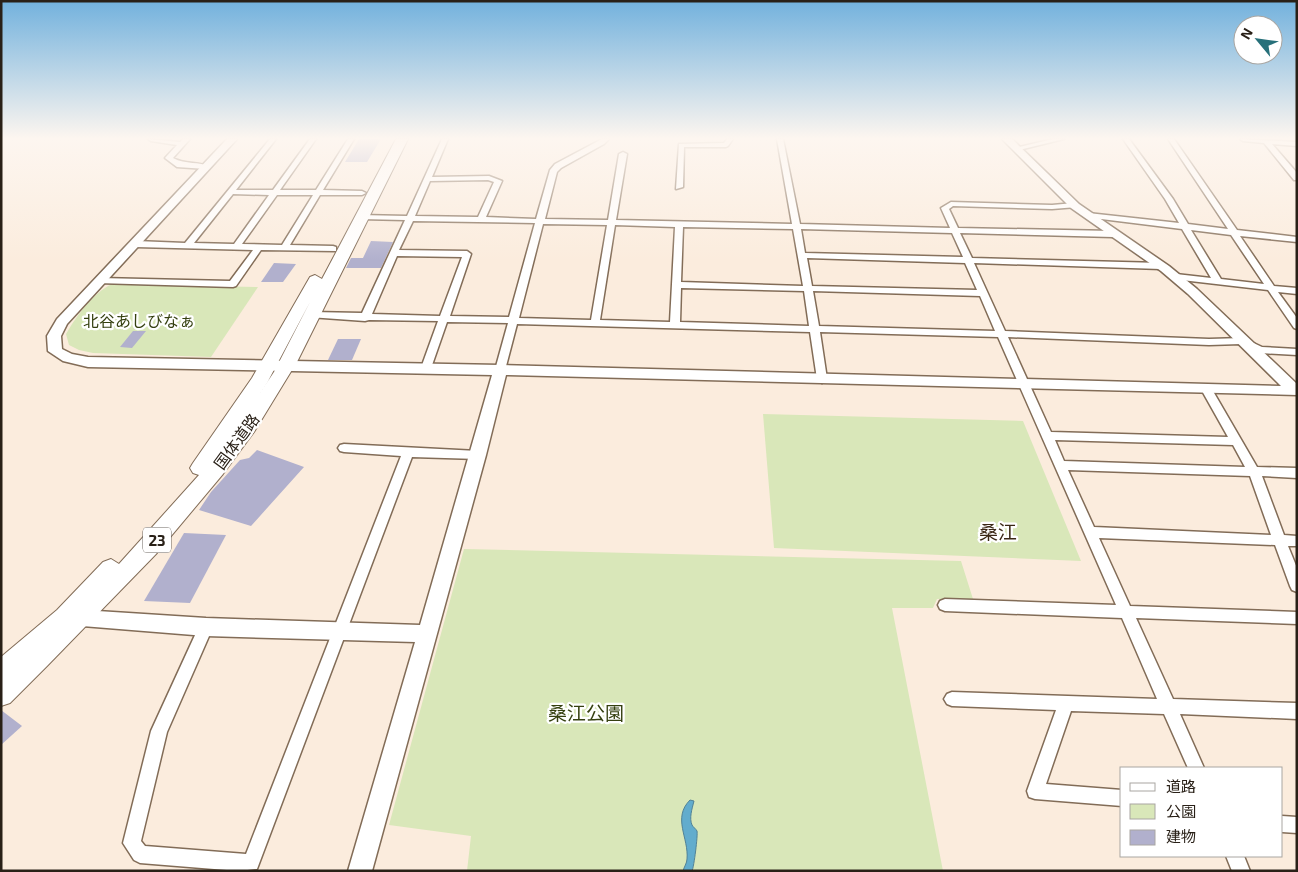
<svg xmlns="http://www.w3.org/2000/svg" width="1298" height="872" viewBox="0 0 1298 872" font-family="'Exo 2','Noto Sans JP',sans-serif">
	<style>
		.green { fill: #d9e7b9 }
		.water { fill: #62accd; stroke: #518296 }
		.building { fill: #b1b0cd }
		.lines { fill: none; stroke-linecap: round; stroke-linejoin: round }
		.minor-casing { stroke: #826c57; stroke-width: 3 }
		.tertiary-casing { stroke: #826c57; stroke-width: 3 }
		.primary-casing { stroke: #826c57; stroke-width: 2 }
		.minor { fill: #fff; fill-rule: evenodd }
		.tertiary { fill: #fff; fill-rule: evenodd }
		.primary { fill: #fff; fill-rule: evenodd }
		.labels { text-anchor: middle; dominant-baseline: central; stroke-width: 4.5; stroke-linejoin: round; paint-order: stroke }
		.shield { fill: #fff; stroke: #69635d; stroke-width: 1 }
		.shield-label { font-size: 15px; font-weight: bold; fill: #292017 }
		.park-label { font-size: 16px; fill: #354010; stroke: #fff }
		.street-label { font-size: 16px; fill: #292017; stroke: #fff }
		.quarter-label { font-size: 19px; fill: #3a2714; stroke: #fff }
		.near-park-label { font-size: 19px; fill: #354010; stroke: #fff }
	</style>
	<rect width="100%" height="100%" fill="#fbecdd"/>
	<g class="green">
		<path d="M112,284L258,287L211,357L93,353L79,350L69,345L66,334C77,315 93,293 112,284Z"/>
		<path d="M763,414L1023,421L1081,561L774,548Z"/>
		<path d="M464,549L961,561L973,599H937L933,608H892L943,871H467L471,836L389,825Z"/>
	</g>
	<path class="water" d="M690,800L694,801C692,809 689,818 692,825C693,827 696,829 697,831C698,835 694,867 692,871H683C684,867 687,863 687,859C689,838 672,818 690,800Z"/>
	<g class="building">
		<path d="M359,139H381L367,162H345Z"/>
		<path d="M371,241L393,242L381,268H346L351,258H363Z"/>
		<path d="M274,263L296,264L283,282H261Z"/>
		<path d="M133,331H146L132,348L120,347Z"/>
		<path d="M338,339H361L352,360H328Z"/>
		<path d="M257,450L304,467L251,526L199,510L211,492L240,460L249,458Z"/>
		<path d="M184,533L226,535L190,603L144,601Z"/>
		<path d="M1,710L22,726L1,745Z"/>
	</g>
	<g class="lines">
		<defs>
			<g id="minor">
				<path d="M148,139L180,142L183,139H190L173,158C186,165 199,161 210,167L206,169L177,167L165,158L177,145L151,141Z"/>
				<path d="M270,139H276L236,190H273L310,139H316L280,190H316L348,139H354L323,190L362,191L366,193L362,195H320L290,245L333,246L336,247V251L261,250L236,286L233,287L97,283V279L100,278L230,281L253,250L136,247L132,244L136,241L185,243ZM233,194L269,195L234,244L194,243ZM277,195H313L282,245L242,244Z"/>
				<path d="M442,139H448L432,177L489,176L502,181L486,217L536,219L550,170L555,164L602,139H609L604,144L561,168L557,172L545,219L608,220L619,154L623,152L627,154L616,220L792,224L777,139H783L800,224L950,228L941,208L951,202L1052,205L1074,203H1077V207L1052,209L953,206L949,209L958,228L1113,231L1117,234L1113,237L960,233L972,258L1161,263L1165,266L1161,269L974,263L1005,331L1209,339L1243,338L1262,347L1297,349V355L1260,353L1241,344L1209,345L1008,337L1051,432L1228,437L1201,389L1206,385L1210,386L1257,467L1297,468V478L1262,476L1284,535L1297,536V546H1288L1297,568V592L1292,590L1290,586L1275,545L1099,538L1130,606L1297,612V624L1136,618L1173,699L1297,703V719L1180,714L1204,768H1188L1164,714L1071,711L1046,784L1122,790V806L1035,799L1029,797L1027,791L1056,710L952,706L947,704L944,699L947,694L952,692L1157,699L1122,618L945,611L940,609L938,605L940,601L945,599L1116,605L998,337L820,332L827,379L822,383L817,379L810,332L517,324L505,370L500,374L495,370L508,323L447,322L431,368L426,371L421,368L438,321L369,320L365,321L309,317L307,315L312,312L362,313L405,220L360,219L356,217L360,215L407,216ZM488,180L494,182L478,217L415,216L430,181ZM413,221L535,223L509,317L450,316L471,254L467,251L399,250ZM543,224L607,225L591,320L519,318ZM615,225L675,227L670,322L600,320ZM683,227L793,229L803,286L681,282ZM801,229L952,233L963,257L805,253ZM397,256L462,257L440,316L372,314ZM807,258L965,263L977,290L812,286ZM681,288L804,291L809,326L680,322ZM813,291L980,296L995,331L819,326ZM1055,440L1233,445L1245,467L1064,461ZM1068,470L1250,476L1271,535L1094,527Z"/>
				<path d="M727,139H733L728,146L726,147H684L683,187L676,189L679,144L724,143Z"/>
				<path d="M1053,139H1064L1019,150L1015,148Z"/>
				<path d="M1123,139H1129L1173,199L1188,224L1228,229L1168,139H1174L1237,230L1297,237V242L1240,236L1274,286L1297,288V294L1278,292L1297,318V329L1294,328L1268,290L1173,279V275L1176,274L1211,278L1182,229L1085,217L1084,215L1088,213L1179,223L1165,199ZM1191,230L1231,235L1264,284L1221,279Z"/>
				<path d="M1240,139L1297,142V146L1272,144L1297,173V180H1294L1264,143L1243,141Z"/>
				<path d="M344,444L478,451L482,452L484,455L482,458L478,459L412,457L257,869L239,871L140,863L134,860L123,843L151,731L201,622L206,621L211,622L213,627L167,732L141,841L145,846L246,854L401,456L344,452L340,451L338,448L340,445Z"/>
				<path d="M1282,816L1297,817V833L1282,832Z"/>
				<path d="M1226,856H1244L1250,871H1232Z"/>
			</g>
			<path id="tertiary" d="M227,139H237L67,324L61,336L62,349L72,354L88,357L500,365L1281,386L1188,294L1161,271L1071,208L1002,139H1012L1079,204L1169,266L1197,289L1297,384V395L506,375L486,455L372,871H348L415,642L206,636L82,626L75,624L73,618L75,612L82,610L206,618L420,625L492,375L88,367L63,361L48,351L47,336L57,319Z"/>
			<path id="primary" d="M396,139H408L298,360L254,432L223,474L156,554L47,666L10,703L1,706V657L57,610L103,562L111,559L119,564L199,475L193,473L190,468L193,463L252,378L310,277L315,275L322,279ZM310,302L274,372L241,422L268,381Z"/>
		</defs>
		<use href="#minor" class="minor-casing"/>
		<use href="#tertiary" class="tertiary-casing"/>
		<use href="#primary" class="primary-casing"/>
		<use href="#minor" class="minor"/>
		<use href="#tertiary" class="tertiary"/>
		<use href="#primary" class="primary"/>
	</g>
	<linearGradient id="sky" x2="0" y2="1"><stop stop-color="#72b1dd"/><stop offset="0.53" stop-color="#fdf6f0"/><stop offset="1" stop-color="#fdf6f0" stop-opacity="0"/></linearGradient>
	<rect width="1298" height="261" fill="url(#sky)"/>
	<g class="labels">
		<rect class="shield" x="143" y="527.5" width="28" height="25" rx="4"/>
		<g class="shield-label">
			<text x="157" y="540">23</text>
		</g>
		<g class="park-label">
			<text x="139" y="320">北谷あしびなぁ</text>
		</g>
		<g class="street-label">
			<text transform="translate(236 441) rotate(-54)">国体道路</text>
		</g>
		<g class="quarter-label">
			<text x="998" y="531">桑江</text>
		</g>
		<g class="near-park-label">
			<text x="586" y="712">桑江公園</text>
		</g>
	</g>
	<rect width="1298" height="872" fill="none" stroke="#292017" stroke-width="5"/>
	<rect x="1120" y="767" width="162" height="90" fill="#ffffff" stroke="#a9a6a2"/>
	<rect x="1130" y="783" width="25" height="8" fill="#ffffff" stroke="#a9a6a2"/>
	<text x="1166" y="792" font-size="15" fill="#292017">道路</text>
	<rect x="1130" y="804" width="25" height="15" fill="#d9e7b9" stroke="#a9a6a2"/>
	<text x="1166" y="817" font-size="15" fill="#292017">公園</text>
	<rect x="1130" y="830" width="25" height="15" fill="#b1b0cd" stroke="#a9a6a2"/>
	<text x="1166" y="842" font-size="15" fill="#292017">建物</text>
	<g transform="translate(1258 40) rotate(299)"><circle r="24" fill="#ffffff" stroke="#a9a6a2"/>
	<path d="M0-4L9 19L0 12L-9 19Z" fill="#27707a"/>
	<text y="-8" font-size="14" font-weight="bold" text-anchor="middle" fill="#292017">N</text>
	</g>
</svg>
